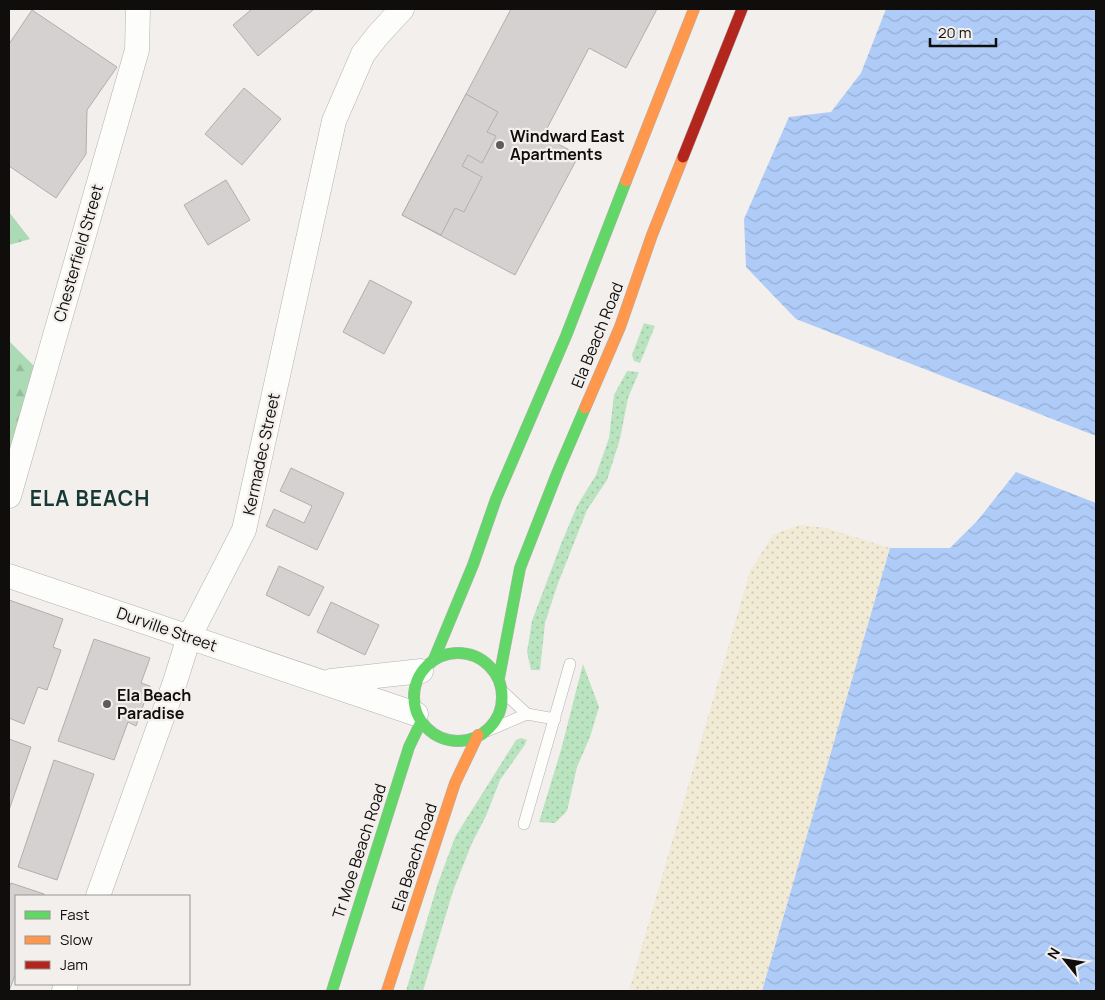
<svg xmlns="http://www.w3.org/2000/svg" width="1105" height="1000" viewBox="0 0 1105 1000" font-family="Manrope,sans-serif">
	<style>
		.grass { fill: url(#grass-dots) }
		.forest { fill: url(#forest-firs) }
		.sand { fill: url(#sand-dots) }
		.water { fill: url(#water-waves) }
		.building { fill: #d4d1d0; stroke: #b1afae }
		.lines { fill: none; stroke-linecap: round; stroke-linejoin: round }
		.lane-casing { stroke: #b4b2b0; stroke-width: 12 }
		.street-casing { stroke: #b4b2b0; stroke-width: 25 }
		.fast-casing { stroke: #b4b2b0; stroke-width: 12 }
		.slow-casing { stroke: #b4b2b0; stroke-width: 12 }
		.jam-casing { stroke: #b4b2b0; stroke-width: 12 }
		.lane { stroke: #fdfdfc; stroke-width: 11 }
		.street { stroke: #fdfdfc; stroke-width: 24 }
		.fast { stroke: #63d668; stroke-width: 11 }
		.slow { stroke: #ff974d; stroke-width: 11 }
		.jam { stroke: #b3261e; stroke-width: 11 }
		.poi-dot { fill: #5e5d5b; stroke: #f3efec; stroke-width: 2 }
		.labels { text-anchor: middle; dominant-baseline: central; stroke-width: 4.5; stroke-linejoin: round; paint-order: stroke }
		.poi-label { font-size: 16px; font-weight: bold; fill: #0f0e0d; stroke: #f3efec; text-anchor: start }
		.street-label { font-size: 16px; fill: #0f0e0d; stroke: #f3efec }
		.district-label { font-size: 21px; font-weight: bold; letter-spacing: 1px; fill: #173935; stroke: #f3efec }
	</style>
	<defs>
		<pattern id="grass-dots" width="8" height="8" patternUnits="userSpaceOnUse" patternTransform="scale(1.25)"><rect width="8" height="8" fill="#bae3c0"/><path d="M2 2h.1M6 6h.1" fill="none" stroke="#9fc2a4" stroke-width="1.8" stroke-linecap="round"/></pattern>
		<pattern id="forest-firs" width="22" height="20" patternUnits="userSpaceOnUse" patternTransform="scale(1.25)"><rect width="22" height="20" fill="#acdab4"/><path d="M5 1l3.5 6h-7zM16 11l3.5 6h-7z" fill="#93ba9a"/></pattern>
		<pattern id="sand-dots" width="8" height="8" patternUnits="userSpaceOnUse" patternTransform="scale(1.25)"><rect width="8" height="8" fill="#f1ead5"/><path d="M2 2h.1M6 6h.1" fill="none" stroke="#cdc8b6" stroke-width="1.8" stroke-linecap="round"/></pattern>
		<pattern id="water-waves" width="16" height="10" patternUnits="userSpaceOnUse" patternTransform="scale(1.25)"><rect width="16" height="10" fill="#afccf8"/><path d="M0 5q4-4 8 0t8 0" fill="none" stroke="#95aed3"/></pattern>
	</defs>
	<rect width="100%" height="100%" fill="#f2efed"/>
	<g class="grass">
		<path d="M644,323L655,326L640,363L634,361L632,355Z"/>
		<path d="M627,371L639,372L628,398L620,439L607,480L587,510L557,586L545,623L540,670H531L527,652L532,621L561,544L577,506L596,475L609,438L614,395Z"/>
		<path d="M583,664L599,707L590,737L577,767L567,811L555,823L539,822L561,750Z"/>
		<path d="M521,738L527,740L524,746L500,780L486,816L472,843L453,891L423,991H406L437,886L455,837L516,740Z"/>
	</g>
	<g class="forest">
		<path d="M9,212L30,239L9,245Z"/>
		<path d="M9,341L37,369L9,456Z"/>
	</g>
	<path class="sand" d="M799,525L826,528L890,548L762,991H629L750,571L773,535Z"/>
	<g class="water">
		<path d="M886,9H1096V436L796,319L746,267L744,219L789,117L831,112L861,73Z"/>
		<path d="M1016,472L1096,503V991H762L890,548H950L978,520Z"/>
	</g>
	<g class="building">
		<path d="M252,9H312L313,10L258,56L233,25Z"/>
		<path d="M511,9H657L626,68L589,48L543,136L579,155L515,275L402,215Z"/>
		<path d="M32,10L117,67L87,110L86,154L56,198L9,166V44Z"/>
		<path d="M244,88L281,119L242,165L205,134Z"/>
		<path d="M466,94L498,112L487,132L496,136L482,163L468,155L462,166L482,177L464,212L455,208L441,235L402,215Z"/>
		<path d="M226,180L250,220L208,245L184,205Z"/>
		<path d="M370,280L412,302L384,354L343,332Z"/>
		<path d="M291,468L344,493L317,550L266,526L274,509L304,523L312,506L280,491Z"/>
		<path d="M279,566L324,587L309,616L266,595Z"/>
		<path d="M9,600L63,619L53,647L61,650L47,690L38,687L24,724L9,718Z"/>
		<path d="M331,602L379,625L365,655L317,632Z"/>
		<path d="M94,639L150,658L141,683L150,686L136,726L128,722L114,760L58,741Z"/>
		<path d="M9,739L31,747L9,810Z"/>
		<path d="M54,760L94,774L57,880L18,867Z"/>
		<path d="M11,883L44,894L43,896H16V973L9,991V888Z"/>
	</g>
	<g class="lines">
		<defs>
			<g id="lane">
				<path d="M502,691L527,714"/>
				<path d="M487,731L527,714L555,719"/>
				<path d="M524,824L570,664"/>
			</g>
			<g id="street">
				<path d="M9,496L137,50L138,9"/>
				<path d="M9,576L416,714"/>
				<path d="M331,681L421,671"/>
				<path d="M98,896L175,682L189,637L244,530L334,121L363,54L378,35L402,9"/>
				<path d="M64,991L66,984"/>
			</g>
			<g id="fast">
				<circle cx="458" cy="697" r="44"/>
				<path d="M434,659L473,565L496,499L566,336L626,181"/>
				<path d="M499,678L520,568L558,471L585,408"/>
				<path d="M332,991L409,747L421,722"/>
			</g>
			<g id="slow">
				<path d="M626,181L694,9"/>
				<path d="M585,408L620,327L652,235L683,157"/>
				<path d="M387,991L455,783L478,735"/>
			</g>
			<path id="jam" d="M683,157L742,9"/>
		</defs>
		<use href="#lane" class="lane-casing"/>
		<use href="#street" class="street-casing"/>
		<use href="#fast" class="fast-casing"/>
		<use href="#slow" class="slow-casing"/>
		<use href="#jam" class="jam-casing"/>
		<use href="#lane" class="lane"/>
		<use href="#street" class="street"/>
		<use href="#fast" class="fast"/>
		<use href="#slow" class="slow"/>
		<use href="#jam" class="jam"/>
	</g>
	<g class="poi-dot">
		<circle cx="500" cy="145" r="5"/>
		<circle cx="107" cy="704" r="5"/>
	</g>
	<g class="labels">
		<g class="poi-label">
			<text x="510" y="136">Windward East<tspan x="510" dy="18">Apartments</tspan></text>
			<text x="117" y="695">Ela Beach<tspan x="117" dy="18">Paradise</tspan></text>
		</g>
		<g class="street-label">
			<text transform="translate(78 253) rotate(-74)">Chesterfield Street</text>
			<text transform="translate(597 335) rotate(-68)">Ela Beach Road</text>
			<text transform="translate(261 454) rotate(-78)">Kermadec Street</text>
			<text transform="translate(167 629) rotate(19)">Durville Street</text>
			<text transform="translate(359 851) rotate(-72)">Tr Moe Beach Road</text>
			<text transform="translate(414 857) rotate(-72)">Ela Beach Road</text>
		</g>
		<g class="district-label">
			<text x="90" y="498">ELA BEACH</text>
		</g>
	</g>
	<rect width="1105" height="1000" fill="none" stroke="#0f0e0d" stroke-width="20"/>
	<rect x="15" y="895" width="175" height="90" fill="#f3efec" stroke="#989593"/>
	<rect x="25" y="911" width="25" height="8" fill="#63d668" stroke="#989593"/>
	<text x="60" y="920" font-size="15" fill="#0f0e0d">Fast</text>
	<rect x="25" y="936" width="25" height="8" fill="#ff974d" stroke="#989593"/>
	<text x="60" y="945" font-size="15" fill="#0f0e0d">Slow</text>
	<rect x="25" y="961" width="25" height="8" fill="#b3261e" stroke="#989593"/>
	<text x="60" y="970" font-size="15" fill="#0f0e0d">Jam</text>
	<g transform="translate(1065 960) rotate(300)" stroke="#f3efec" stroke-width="4" paint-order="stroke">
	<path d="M0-4L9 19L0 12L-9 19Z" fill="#0f0e0d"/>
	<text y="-8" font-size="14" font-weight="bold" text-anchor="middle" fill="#0f0e0d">N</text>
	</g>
	<path d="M930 38v8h66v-8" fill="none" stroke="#0f0e0d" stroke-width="2.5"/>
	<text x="938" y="38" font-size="15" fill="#0f0e0d" stroke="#f3efec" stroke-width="4" paint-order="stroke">20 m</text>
</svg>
